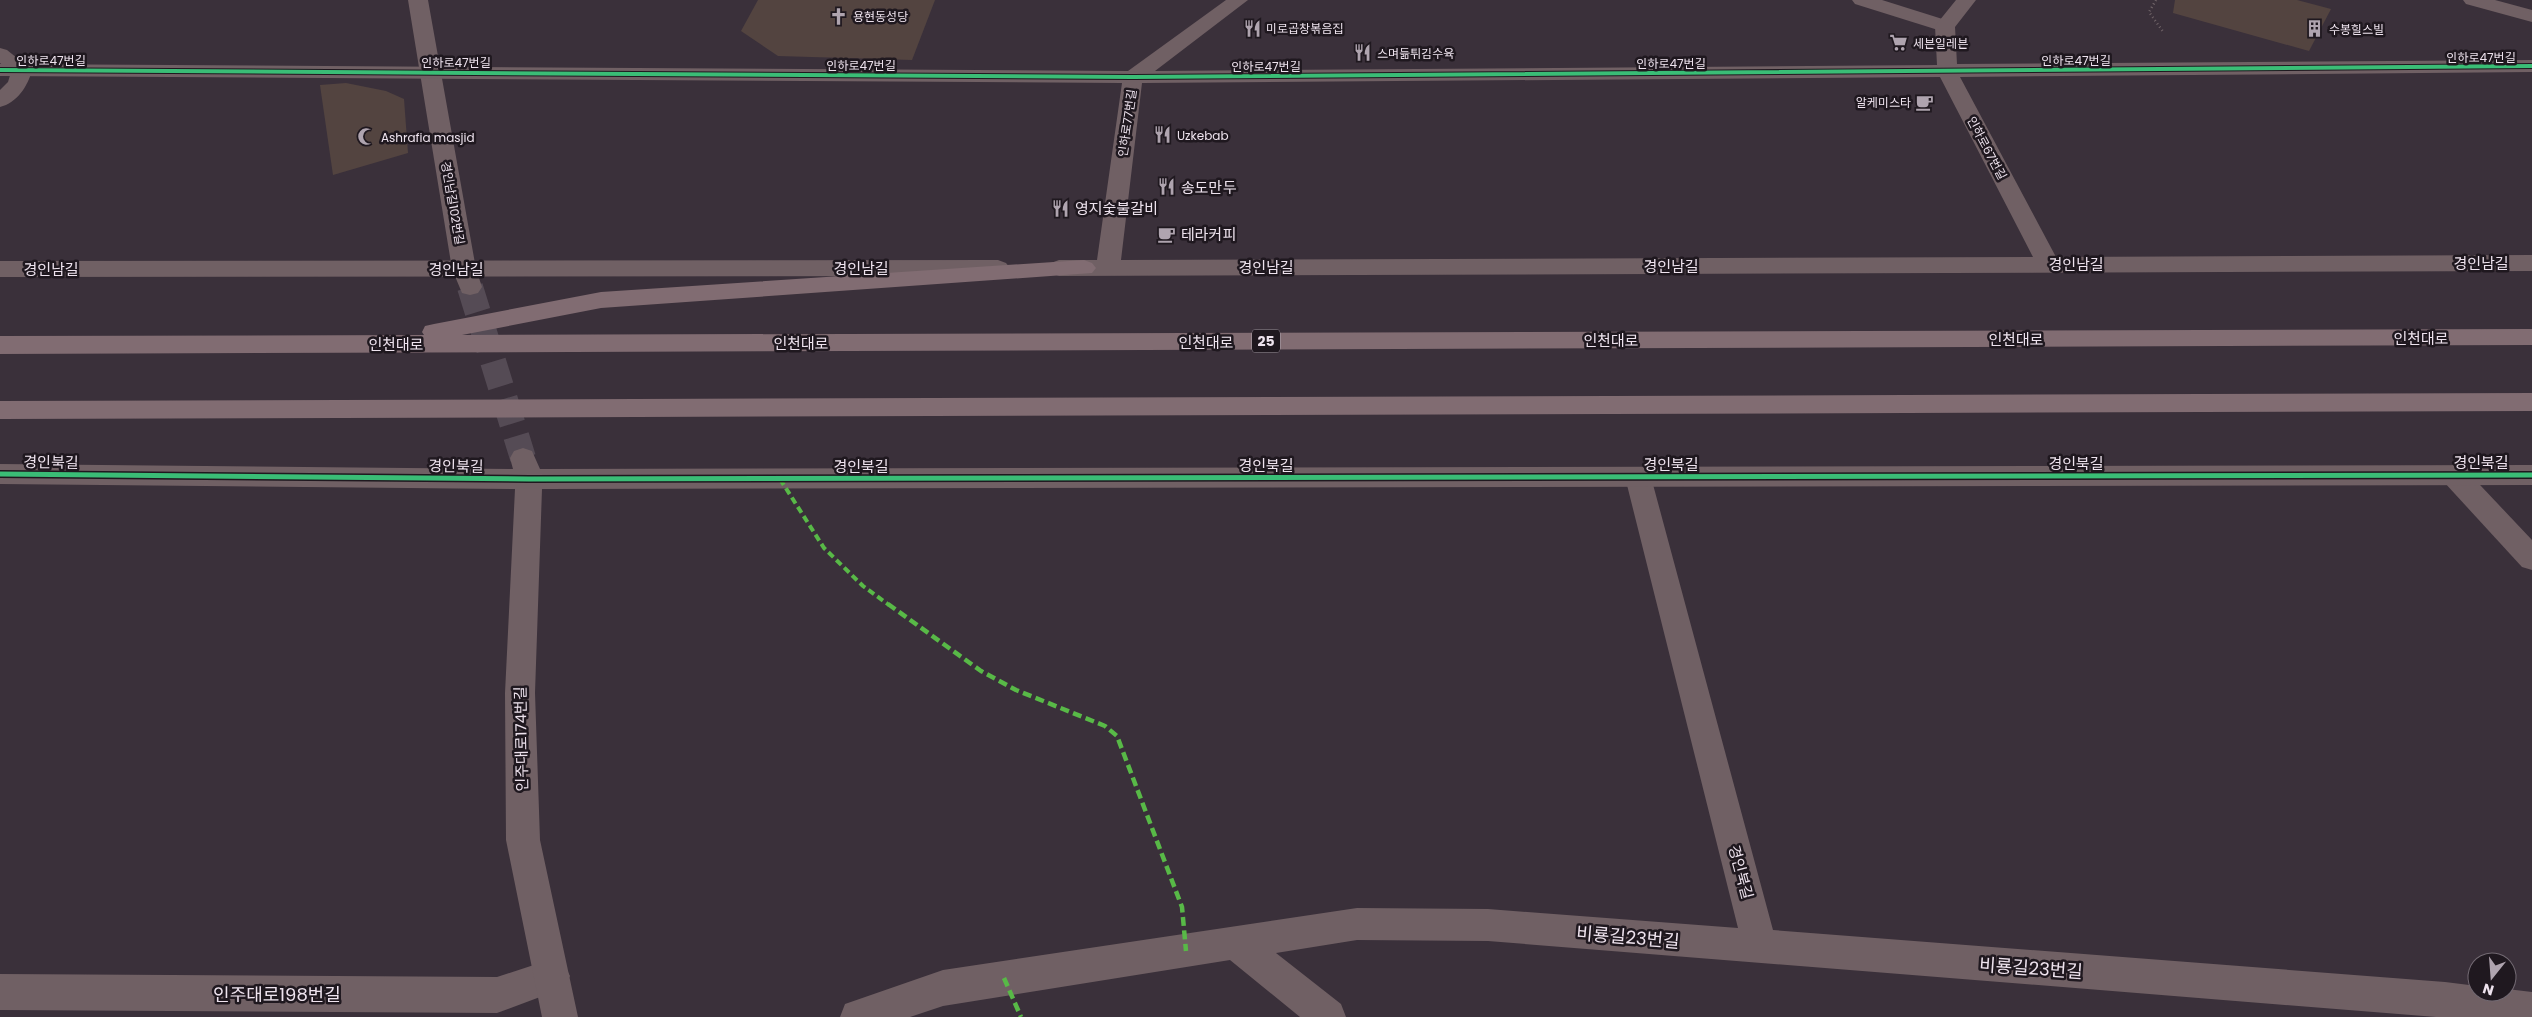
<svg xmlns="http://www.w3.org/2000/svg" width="2532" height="1017" viewBox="0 0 2532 1017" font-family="Poppins,'Noto Sans KR',sans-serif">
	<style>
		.building { fill: #534440 }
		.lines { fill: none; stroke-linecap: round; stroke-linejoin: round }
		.street-tunnel { stroke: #554b55; stroke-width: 26; stroke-dasharray: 26 13; stroke-linecap: butt }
		.path { stroke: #72666a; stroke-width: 2.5; stroke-dasharray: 1 3; stroke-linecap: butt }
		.lane { fill: #706064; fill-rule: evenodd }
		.street { fill: #706064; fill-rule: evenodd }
		.highway { fill: #816c72; fill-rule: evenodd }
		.quiet-far1 { stroke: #58b947; stroke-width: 4; stroke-dasharray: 7 4; stroke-linecap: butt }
		.quiet { stroke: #58b947; stroke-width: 4.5; stroke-dasharray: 9 4.5; stroke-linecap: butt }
		.cycleway-far1-casing { stroke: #1f181f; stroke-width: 6 }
		.cycleway-casing { stroke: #1f181f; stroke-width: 8 }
		.cycleway-far1 { stroke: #3abd76; stroke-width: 4 }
		.cycleway { stroke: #3abd76; stroke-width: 5 }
		.labels { text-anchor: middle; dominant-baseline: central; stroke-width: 5; stroke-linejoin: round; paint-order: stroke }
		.far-poi-label { font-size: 12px; fill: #eee3ee; stroke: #1f181f; text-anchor: start }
		.far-street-label { font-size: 12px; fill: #eee3ee; stroke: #1f181f }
		.shield { fill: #1f181f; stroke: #b0a6b0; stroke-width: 1 }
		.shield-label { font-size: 14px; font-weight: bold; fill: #eee3ee }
		.poi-label { font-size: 15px; fill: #eee3ee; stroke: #1f181f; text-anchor: start }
		.street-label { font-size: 15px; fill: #eee3ee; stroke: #1f181f }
		.near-street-label { font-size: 18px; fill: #eee3ee; stroke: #1f181f }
	</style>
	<rect width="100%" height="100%" fill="#3a303a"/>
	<g class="building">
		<path d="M758,0H935L912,60L778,56L741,31Z"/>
		<path d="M2175,0H2297L2331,9L2309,51L2173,13Z"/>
		<path d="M346,83L386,91L404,99L408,153L333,175L320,85Z"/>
	</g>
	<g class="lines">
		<path class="street-tunnel" d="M470,287L523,458"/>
		<path class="path" d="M2156,0L2149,12L2164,33"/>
		<g class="lane">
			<path d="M408,0H428L476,269L482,287L478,293L470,295L462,293L452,269Z"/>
			<path d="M1852,0H1882L1952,22L1955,26L1952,30H1938L1855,4Z"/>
			<path d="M2463,0H2495L2532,10V22L2466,4Z"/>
			<path d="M0,48L7,50L32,70C28,86 17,103 0,107V90L8,82L11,72L0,63Z"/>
			<path d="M2454,465L2464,468L2532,540V570L2522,567L2444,482L2441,475L2444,468Z"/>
			<path d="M1638,467L1648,470L1651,477L1773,930L2445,982L2477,986V992H2507V989L2532,992V1017H2436L1488,941L1357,940L1276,953L1341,1004L1346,1017H1300L1230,960L943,1006L910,1017H840L845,1004L943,970L1357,908L1488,909L1738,928L1625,477L1628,470Z"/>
			<path d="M552,959L564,964L570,976L564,988L497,1013L0,1010V974L497,977Z"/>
		</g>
		<g class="street">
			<path d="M1226,0H1248L1155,71L1937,65L1935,26L1956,0H1976L1955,27L1957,64L2532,60V72L1960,77L2056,257L2532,255V271L1059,276L1051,273L1047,268L1051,263L1059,260H1097L1122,83L0,76V64L1128,71ZM1940,77L2033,257L1121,260L1142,83Z"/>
			<path d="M998,260L1006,263L1010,268L1006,273L998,276L0,277V261Z"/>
			<path d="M523,448L532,451L540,469L2532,465V485L542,489L535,693L540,840L578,1017H542L506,840L505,693L515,489L0,484V464L513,469L510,458L514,451Z"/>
		</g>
		<g class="highway">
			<path d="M1084,260L1092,263L1096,268L1092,273L601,308L462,335L2532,329V345L0,354V336L424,335L422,332L425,326L434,324L601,292Z"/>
			<path d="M2532,393V411L0,419V401Z"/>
		</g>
		<path class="quiet-far1" d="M780,479L824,548L863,586L889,605"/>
		<g class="quiet">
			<path d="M888,604L981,671L1016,690L1105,726L1117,736L1182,907L1186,951"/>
			<path d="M1004,978L1021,1017"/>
		</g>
		<defs>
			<path id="cycleway-far1" d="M0,70L1133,77L2532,66"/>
			<path id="cycleway" d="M0,474L529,479L2532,475"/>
		</defs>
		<use href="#cycleway-far1" class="cycleway-far1-casing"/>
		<use href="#cycleway" class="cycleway-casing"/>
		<use href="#cycleway-far1" class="cycleway-far1"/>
		<use href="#cycleway" class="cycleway"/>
	</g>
	<defs>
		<symbol id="church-bare" viewBox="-9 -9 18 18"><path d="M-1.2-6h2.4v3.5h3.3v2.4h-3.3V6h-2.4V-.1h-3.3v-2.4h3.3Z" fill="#afa4af" stroke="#1f181f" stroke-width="2.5" paint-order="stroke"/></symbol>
		<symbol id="restaurant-bare" viewBox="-9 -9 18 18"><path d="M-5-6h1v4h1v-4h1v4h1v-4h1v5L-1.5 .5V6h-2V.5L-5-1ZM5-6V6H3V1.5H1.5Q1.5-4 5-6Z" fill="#afa4af" stroke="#1f181f" stroke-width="2.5" paint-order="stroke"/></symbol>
		<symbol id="building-bare" viewBox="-9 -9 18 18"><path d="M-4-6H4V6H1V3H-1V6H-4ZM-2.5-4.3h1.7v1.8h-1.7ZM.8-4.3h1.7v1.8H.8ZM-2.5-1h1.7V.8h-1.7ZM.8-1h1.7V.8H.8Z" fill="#afa4af" stroke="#1f181f" stroke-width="2.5" paint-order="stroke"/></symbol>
		<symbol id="supermarket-bare" viewBox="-9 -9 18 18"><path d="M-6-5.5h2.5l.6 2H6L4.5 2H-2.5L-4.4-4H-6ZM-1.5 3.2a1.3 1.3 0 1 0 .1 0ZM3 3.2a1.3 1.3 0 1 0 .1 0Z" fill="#afa4af" stroke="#1f181f" stroke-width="2.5" paint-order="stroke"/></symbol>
		<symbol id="cafe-bare" viewBox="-9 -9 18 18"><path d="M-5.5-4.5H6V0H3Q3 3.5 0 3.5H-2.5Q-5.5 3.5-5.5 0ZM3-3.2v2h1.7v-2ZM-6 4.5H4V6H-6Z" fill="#afa4af" stroke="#1f181f" stroke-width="2.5" paint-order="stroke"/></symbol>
		<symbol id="mosque-bare" viewBox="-9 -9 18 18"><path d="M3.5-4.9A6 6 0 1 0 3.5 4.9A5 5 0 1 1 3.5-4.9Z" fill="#afa4af" stroke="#1f181f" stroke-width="2.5" paint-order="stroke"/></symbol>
	</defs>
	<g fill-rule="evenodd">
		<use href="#church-bare" x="826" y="4" width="25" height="25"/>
		<use href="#restaurant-bare" x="1240" y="16" width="25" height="25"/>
		<use href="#building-bare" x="2302" y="16" width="25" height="25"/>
		<use href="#supermarket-bare" x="1886" y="30" width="25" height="25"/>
		<use href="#restaurant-bare" x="1350" y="40" width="25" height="25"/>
		<use href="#cafe-bare" x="1912" y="90" width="25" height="25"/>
		<use href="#restaurant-bare" x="1150" y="122" width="25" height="25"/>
		<use href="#mosque-bare" x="354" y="124" width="25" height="25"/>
		<use href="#restaurant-bare" x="1154" y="174" width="25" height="25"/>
		<use href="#restaurant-bare" x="1048" y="196" width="25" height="25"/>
		<use href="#cafe-bare" x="1154" y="222" width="25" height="25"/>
	</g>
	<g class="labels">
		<g class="far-poi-label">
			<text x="853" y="16">용현동성당</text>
			<text x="1266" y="28">미로곱창볶음집</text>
			<text x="2329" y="29">수봉힐스빌</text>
			<text x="1913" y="43">세븐일레븐</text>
			<text x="1377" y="53">스며듦튀김수육</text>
			<text x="1911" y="102" text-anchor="end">알케미스타</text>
			<text x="1177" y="135">Uzkebab</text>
			<text x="381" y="137">Ashrafia masjid</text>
		</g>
		<g class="far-street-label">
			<text x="2481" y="57">인하로47번길</text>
			<text x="51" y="60">인하로47번길</text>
			<text x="2076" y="60">인하로47번길</text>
			<text x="456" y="62">인하로47번길</text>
			<text x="1671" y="63">인하로47번길</text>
			<text x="861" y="65">인하로47번길</text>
			<text x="1266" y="66">인하로47번길</text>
			<text transform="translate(1127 123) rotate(-82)">인하로77번길</text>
			<text transform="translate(1987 148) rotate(62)">인하로67번길</text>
			<text transform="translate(453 203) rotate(80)">경인남길102번길</text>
		</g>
		<rect class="shield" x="1252" y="329.5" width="28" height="23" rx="4"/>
		<g class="shield-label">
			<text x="1266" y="341">25</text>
		</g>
		<g class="poi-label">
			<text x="1181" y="187">송도만두</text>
			<text x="1075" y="208">영지숯불갈비</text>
			<text x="1181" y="234">테라커피</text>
		</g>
		<g class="street-label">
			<text x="2481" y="263">경인남길</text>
			<text x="2076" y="264">경인남길</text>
			<text x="1671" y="266">경인남길</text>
			<text x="1266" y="267">경인남길</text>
			<text x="861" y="268">경인남길</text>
			<text x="51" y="269">경인남길</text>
			<text x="456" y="269">경인남길</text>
			<text x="2421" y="338">인천대로</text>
			<text x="2016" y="339">인천대로</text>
			<text x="1611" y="340">인천대로</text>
			<text x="1206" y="342">인천대로</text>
			<text x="801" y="343">인천대로</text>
			<text x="396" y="344">인천대로</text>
			<text transform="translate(51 462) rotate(1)">경인북길</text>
			<text x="2481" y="462">경인북길</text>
			<text x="2076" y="463">경인북길</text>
			<text x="1671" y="464">경인북길</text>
			<text x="1266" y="465">경인북길</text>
			<text transform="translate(456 466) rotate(1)">경인북길</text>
			<text x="861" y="466">경인북길</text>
			<text transform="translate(521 739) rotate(-91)">인주대로174번길</text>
			<text transform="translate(1741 872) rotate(75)">경인북길</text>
		</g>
		<g class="near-street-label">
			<text transform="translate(1628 937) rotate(5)">비룡길23번길</text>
			<text transform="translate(2031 968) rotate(4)">비룡길23번길</text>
			<text x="277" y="994">인주대로198번길</text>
		</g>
	</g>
	<g transform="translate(2492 977) rotate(197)"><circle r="24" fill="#1f181f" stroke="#726972"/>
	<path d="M0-4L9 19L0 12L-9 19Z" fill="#afa4af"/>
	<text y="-8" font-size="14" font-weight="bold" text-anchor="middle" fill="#eee3ee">N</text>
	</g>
</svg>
